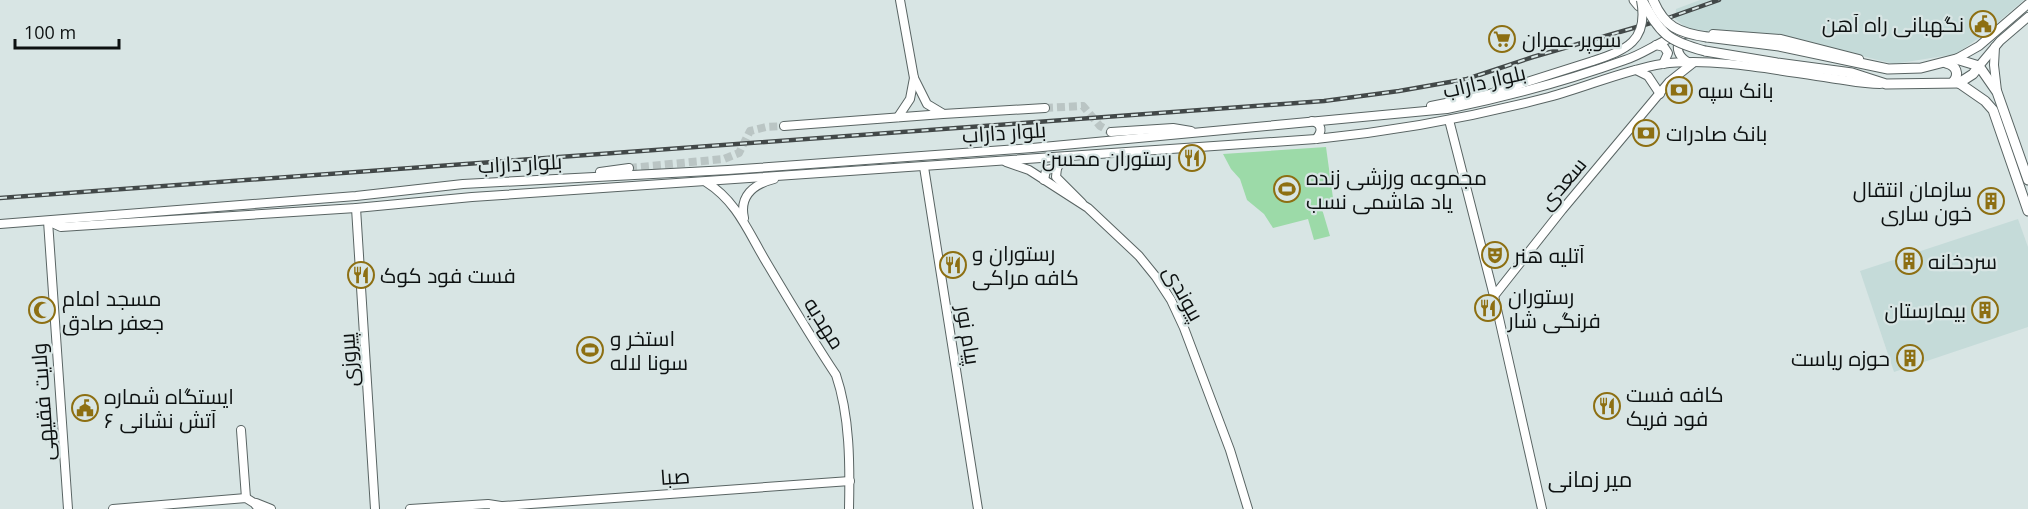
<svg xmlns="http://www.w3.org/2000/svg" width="2028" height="509" viewBox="0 0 2028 509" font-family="'Open Sans',Cairo,sans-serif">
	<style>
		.built { fill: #c5dbd9 }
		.green { fill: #9cdaa8 }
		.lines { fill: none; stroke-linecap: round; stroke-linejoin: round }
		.secondary-tunnel { stroke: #bac5c4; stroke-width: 8; stroke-dasharray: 8 4; stroke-linecap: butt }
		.tertiary-casing { stroke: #596463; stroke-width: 10 }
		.secondary-casing { stroke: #596463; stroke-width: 10 }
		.primary-casing { stroke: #596463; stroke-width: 11 }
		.tertiary { stroke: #fff; stroke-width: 8 }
		.secondary { stroke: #fff; stroke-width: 8 }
		.primary { stroke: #fff; stroke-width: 9 }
		.rail-casing { stroke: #424848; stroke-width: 4.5 }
		.rail { stroke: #d8e5e4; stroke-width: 2; stroke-dasharray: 7; stroke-linecap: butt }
		.secondary-bridge-casing { stroke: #596463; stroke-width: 10; stroke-linecap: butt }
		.primary-bridge-casing { stroke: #596463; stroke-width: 11; stroke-linecap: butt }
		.secondary-bridge { stroke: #fff; stroke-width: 8 }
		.primary-bridge { stroke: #fff; stroke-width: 9 }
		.labels { text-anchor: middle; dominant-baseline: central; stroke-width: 4.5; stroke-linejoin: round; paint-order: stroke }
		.poi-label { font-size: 21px; fill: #0d1111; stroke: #d8e5e4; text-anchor: start }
		.street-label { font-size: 21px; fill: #0d1111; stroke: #d8e5e4 }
		.neighbourhood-label { font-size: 22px; fill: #0d1111; stroke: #d8e5e4 }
	</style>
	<rect width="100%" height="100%" fill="#d8e5e4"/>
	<g class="built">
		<path d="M1700,0H2024L1983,35L1956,54L1894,64L1802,41L1773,36L1688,29L1675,19L1676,9Z"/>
		<path d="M2018,219L2028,247V327L1894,372L1860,271Z"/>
	</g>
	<path class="green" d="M1326,147L1333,198L1322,209L1330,236L1314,240L1308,219L1273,228L1264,214L1247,200L1240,179L1231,169L1223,154Z"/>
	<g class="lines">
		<g class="secondary-tunnel">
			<path d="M1045,108L1083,106L1100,126L1111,132"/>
			<path d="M629,168L724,159L739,153L750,131L766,127L784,126"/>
		</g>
		<defs>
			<g id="tertiary">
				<path d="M1636,70L1648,76L1660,94"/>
				<path d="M1449,120L1494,296L1542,509"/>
				<path d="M1065,157L1057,168L1056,177L1082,203"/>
				<path d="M1006,162L1029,170L1088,208L1139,256L1156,277L1171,300L1184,328L1230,450L1248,509"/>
				<path d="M1044,180L1046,170L1057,168"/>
				<path d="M706,182C738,202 749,234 768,265C790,302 812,339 836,375C850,416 850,465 849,509"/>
				<path d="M356,208L375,509"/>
				<path d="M744,218C739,196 754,184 774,179"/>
				<path d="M48,221L68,509"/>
				<path d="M1494,296L1562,210L1669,82L1693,63"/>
				<path d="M241,430L246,498"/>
				<path d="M256,503L271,509"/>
				<path d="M113,509L246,498L254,503L259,509"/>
				<path d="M410,509L488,504L501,506"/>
				<path d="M494,509L503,506L850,481"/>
			</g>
			<g id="secondary">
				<path d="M900,0L914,78L927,104L942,113"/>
				<path d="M1713,34L1781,39L1859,59"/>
				<path d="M1680,39C1675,49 1679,57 1688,62"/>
				<path d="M1656,45L1664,47L1668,53L1663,64"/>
				<path d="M1995,47L1994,65L1997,91"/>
				<path d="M1956,59L1979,46L2028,4"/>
				<path d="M1979,66L2000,41L2028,17"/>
				<path d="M1431,106L1486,95L1593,61"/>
				<path d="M898,117L910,99L914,78"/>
				<path d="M1312,121C1322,124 1323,131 1316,139"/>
				<path d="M784,126L943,114L1045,108"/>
				<path d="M1111,132L1173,128L1191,131"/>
				<path d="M924,167L978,509"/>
				<path d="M600,172L629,168"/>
				<path d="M50,222L61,227L356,208L472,197L1316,139C1395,131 1472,117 1549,97C1587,87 1624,70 1662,64C1714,57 1779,71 1830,78C1846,80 1863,84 1880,84"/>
				<path d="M0,224L356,196L463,184L728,170L1032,148L1447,109C1507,97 1566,81 1625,60C1647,53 1664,37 1688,33"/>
			</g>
			<g id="primary">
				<path d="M1634,0L1639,6L1648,7"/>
				<path d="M1707,37L1779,46L1888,69L1921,68L1956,59L1979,66L1997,92L2028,180"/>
				<path d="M1705,51L1777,63L1852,73L1886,84L1959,83L1973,74L1979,66"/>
				<path d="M1946,63C1956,65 1960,74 1953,82"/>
				<path d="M1959,83L1985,101L1993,110L2028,211"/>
			</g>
		</defs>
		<use href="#tertiary" class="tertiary-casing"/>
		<use href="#secondary" class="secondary-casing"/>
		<use href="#primary" class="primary-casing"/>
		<use href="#tertiary" class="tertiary"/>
		<use href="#secondary" class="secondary"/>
		<use href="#primary" class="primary"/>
		<defs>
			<path id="rail" d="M0,198L1324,101L1399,91L1467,79L1533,57L1668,18L1719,0"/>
		</defs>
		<use href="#rail" class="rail-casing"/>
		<use href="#rail" class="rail"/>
		<defs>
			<path id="secondary-bridge" d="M1593,61C1626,50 1649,41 1641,0"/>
			<g id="primary-bridge">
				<path d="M1642,0C1661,34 1667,41 1705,51"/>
				<path d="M1653,0C1664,27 1679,33 1707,37"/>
			</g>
		</defs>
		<use href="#secondary-bridge" class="secondary-bridge-casing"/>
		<use href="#primary-bridge" class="primary-bridge-casing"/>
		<use href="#secondary-bridge" class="secondary-bridge"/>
		<use href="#primary-bridge" class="primary-bridge"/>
	</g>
	<defs>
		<symbol id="civic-ring" viewBox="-11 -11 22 22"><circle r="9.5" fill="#d8e5e4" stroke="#8d6f12" stroke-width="1.5"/><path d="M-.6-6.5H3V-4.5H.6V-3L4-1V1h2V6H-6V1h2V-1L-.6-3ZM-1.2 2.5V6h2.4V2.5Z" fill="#8d6f12"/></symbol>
		<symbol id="supermarket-ring" viewBox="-11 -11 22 22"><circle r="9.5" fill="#d8e5e4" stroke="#8d6f12" stroke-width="1.5"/><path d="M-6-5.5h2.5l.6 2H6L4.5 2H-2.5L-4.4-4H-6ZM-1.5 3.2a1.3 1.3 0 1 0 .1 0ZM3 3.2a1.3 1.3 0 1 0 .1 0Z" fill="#8d6f12"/></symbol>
		<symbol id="bank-ring" viewBox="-11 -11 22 22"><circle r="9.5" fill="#d8e5e4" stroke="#8d6f12" stroke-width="1.5"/><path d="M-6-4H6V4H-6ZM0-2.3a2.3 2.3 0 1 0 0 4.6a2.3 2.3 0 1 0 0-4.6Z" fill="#8d6f12"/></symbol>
		<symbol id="restaurant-ring" viewBox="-11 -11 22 22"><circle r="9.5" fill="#d8e5e4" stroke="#8d6f12" stroke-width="1.5"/><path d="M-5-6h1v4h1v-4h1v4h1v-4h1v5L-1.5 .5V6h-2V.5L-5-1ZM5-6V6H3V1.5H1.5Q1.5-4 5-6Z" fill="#8d6f12"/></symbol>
		<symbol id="stadium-ring" viewBox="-11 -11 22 22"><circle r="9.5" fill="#d8e5e4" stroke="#8d6f12" stroke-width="1.5"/><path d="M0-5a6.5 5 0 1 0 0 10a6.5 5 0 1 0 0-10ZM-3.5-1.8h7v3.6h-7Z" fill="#8d6f12"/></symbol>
		<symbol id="building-ring" viewBox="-11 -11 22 22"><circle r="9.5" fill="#d8e5e4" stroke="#8d6f12" stroke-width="1.5"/><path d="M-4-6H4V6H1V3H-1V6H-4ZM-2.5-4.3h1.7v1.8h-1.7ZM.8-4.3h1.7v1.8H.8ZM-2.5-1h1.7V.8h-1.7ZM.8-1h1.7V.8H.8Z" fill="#8d6f12"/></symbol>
		<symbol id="theatre-ring" viewBox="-11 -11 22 22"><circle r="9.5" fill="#d8e5e4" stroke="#8d6f12" stroke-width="1.5"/><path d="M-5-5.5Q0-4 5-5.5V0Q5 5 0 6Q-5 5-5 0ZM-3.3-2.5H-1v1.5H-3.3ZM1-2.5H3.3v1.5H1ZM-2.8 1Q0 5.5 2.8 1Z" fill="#8d6f12"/></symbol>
		<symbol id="mosque-ring" viewBox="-11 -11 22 22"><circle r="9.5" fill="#d8e5e4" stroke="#8d6f12" stroke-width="1.5"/><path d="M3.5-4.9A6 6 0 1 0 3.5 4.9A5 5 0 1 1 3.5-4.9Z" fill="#8d6f12"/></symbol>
	</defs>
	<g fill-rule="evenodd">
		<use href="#civic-ring" x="1968" y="9" width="30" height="30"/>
		<use href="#supermarket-ring" x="1487" y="24" width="30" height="30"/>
		<use href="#bank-ring" x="1664" y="75" width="30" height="30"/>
		<use href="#bank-ring" x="1631" y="118" width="30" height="30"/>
		<use href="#restaurant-ring" x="1177" y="143" width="30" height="30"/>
		<use href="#stadium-ring" x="1272" y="174" width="30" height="30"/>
		<use href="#building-ring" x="1976" y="186" width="30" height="30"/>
		<use href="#theatre-ring" x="1480" y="240" width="30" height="30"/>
		<use href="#building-ring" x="1894" y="246" width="30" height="30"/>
		<use href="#restaurant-ring" x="938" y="250" width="30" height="30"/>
		<use href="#restaurant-ring" x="346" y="260" width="30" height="30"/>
		<use href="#restaurant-ring" x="1473" y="293" width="30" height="30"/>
		<use href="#mosque-ring" x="27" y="295" width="30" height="30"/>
		<use href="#building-ring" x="1970" y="295" width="30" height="30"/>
		<use href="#stadium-ring" x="575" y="335" width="30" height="30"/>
		<use href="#building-ring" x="1895" y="343" width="30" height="30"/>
		<use href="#restaurant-ring" x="1592" y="391" width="30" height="30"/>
		<use href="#civic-ring" x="70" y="393" width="30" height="30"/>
	</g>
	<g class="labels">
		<g class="poi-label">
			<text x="1964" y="24" text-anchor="end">نگهبانی راه آهن</text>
			<text x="1522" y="39">سوپر عمران</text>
			<text x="1698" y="90">بانک سپه</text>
			<text x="1666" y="133">بانک صادرات</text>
			<text x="1172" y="158" text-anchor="end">رستوران محسن</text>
			<text x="1306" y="177">مجموعه ورزشی زنده<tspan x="1306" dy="24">یاد هاشمی نسب</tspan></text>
			<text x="1972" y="189" text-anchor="end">سازمان انتقال<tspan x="1972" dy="24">خون ساری</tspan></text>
			<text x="972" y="253">رستوران و<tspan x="972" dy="24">کافه مراکی</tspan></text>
			<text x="1514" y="255">آتلیه هنر</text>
			<text x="1928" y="261">سردخانه</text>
			<text x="380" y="275">فست فود کوک</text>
			<text x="1508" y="296">رستوران<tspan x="1508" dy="24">فرنگی شار</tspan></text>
			<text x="62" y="298">مسجد امام<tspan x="62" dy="24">جعفر صادق</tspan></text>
			<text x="1966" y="310" text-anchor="end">بیمارستان</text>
			<text x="610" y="338">استخر و<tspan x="610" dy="24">سونا لاله</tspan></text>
			<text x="1890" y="358" text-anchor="end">حوزه ریاست</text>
			<text x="1626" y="394">کافه فست<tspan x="1626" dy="24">فود فریک</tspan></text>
			<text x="104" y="396">ایستگاه شماره<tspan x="104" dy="24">۶ آتش نشانی</tspan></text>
		</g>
		<g class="street-label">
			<text transform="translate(1484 81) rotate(-13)">بلوار داراب</text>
			<text transform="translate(1004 132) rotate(-4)">بلوار داراب</text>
			<text transform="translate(520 163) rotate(-3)">بلوار داراب</text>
			<text transform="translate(1562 183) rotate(-50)">سعدی</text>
			<text transform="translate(1184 293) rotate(61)">پیوندی</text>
			<text transform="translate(825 323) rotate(58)">مهدیه</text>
			<text transform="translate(969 335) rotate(81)">پیام نور</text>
			<text transform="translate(348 360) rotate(-94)">پیروزی</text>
			<text transform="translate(42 402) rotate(-94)">ولایت فقیهی</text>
			<text transform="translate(675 476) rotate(-4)">صبا</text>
		</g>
		<g class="neighbourhood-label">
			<text x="1590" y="478">میر زمانی</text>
		</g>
	</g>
	<path d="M15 39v9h104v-9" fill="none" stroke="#0d1111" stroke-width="3"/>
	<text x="24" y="39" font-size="18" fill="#0d1111" stroke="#d8e5e4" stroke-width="4.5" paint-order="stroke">100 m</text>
</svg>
